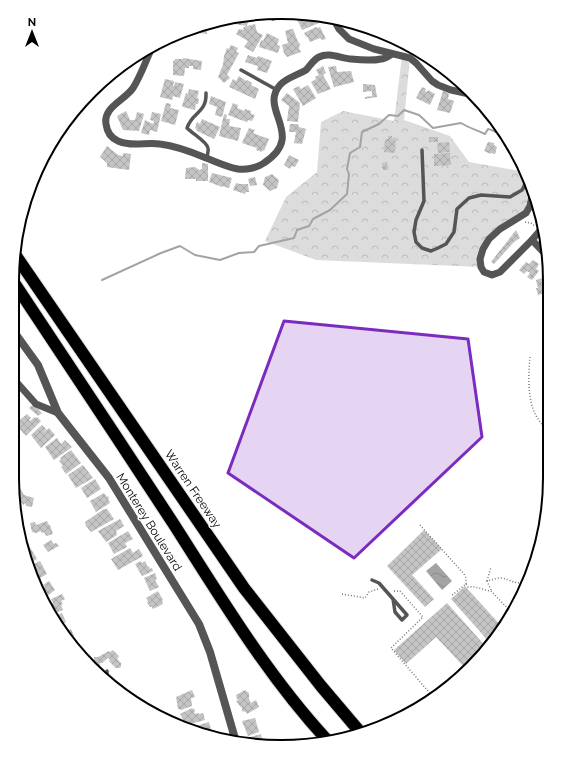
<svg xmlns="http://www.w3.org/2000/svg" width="562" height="759" viewBox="0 0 562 759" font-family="Raleway,sans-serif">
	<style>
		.forest { fill: url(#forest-crowns) }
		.water { fill: url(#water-waves) }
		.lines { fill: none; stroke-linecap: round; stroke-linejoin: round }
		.stream { stroke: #a3a3a3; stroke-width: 2 }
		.building { fill: url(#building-cross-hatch) }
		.motorway-casing { stroke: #dbdbdb; stroke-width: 14 }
		.path { stroke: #777; stroke-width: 1.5; stroke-dasharray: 1 2; stroke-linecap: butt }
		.service { stroke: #555; stroke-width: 3.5 }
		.minor { stroke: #555; stroke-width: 7 }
		.tertiary { stroke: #555; stroke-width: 8 }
		.motorway { stroke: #000; stroke-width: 12 }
		.marked { fill: #7b2cbf; fill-opacity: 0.2; stroke: #7b2cbf; stroke-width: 3; stroke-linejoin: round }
		.labels { text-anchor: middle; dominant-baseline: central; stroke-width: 3; stroke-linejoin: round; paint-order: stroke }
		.street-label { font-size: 12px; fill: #000; stroke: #fff }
		.rim { fill: none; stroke: #000; stroke-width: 2 }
	</style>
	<defs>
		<pattern id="forest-crowns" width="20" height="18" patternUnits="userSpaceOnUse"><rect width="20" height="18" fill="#dcdcdc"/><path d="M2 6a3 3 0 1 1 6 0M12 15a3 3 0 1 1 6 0" fill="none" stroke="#bbb"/></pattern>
		<pattern id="water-waves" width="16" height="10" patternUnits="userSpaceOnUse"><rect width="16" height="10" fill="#a3a3a3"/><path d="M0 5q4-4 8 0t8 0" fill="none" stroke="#8b8b8b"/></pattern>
		<pattern id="building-cross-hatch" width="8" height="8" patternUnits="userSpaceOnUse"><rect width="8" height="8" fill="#c4c4c4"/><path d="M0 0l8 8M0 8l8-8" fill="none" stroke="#a7a7a7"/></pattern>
	</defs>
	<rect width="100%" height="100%" fill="#fff"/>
	<path class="forest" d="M402,56L410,58L404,120L450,136L469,162L526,172L530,178L533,192L530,206L489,239L481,267L316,260L265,241L286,197L317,172L321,122L343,111L394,121Z"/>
	<path class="water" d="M436,563L452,581L442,590L426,571Z"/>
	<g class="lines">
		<path class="stream" d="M102,280L161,253L180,246L195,255L220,260L239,253L254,252L259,246L294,238L297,230L309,226L313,219L330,210L347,194L349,174L347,169L350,153L360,147L362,132L379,124L389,115L398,116L404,110L419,115L433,128L461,123C469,128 477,130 485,134L488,129C495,130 498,135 505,136"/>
	</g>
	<g class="building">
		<path d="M308,14L309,15L315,14L319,23L302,30L297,19Z"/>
		<path d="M252,15L251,17L246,16L245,19L248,20L247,26L234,24L235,17Z"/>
		<path d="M223,19L221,26L216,25V28L209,27V22Z"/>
		<path d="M207,23V34L193,32V28Z"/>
		<path d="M255,24L257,32L263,35L253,52L244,47L248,41L236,34L239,29L243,30L244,27Z"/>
		<path d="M316,27L317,28L320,27L326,39L322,40L320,38L310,42L307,36L306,37L304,33Z"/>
		<path d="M291,29H293L298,42L300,44L299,48L301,52L287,57L284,53L282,45L288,43L285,31Z"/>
		<path d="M267,33L279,39L277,45L280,46L278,53L259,47L261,40L263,41Z"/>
		<path d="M231,45L238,48L236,52L239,53L227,75L230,78L224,83L218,77L223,65L224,56L227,48L229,49Z"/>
		<path d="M248,55L257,58L258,56L272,61L267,73L257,70L258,66L245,62Z"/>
		<path d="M183,58L202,61L201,70L193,69V66H189V68H185L184,76L173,75V61H174L175,59H183Z"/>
		<path d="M435,62L448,71L446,75L441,73L442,71L433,68Z"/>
		<path d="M323,66L326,73L323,75L331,89L318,94L311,82L316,79L315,77L319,75L316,70Z"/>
		<path d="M336,66L337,72L351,71L354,82L334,87L328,67Z"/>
		<path d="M239,76L246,81L247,80L252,83L251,85L259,89L255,99L229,87L233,79L236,81Z"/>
		<path d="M165,79L174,81L173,86H174L175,82L184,84L180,98L173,96L172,100L160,97Z"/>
		<path d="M363,84L375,85L377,97L365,99V97L372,96V91L363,92Z"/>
		<path d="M308,85L316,98L303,106L293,89L299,86L301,89Z"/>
		<path d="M422,87L426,89L425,91L427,92L428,90L435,94L430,105L416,98Z"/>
		<path d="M189,89L199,91L197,98L199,99L198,104H196L195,110L183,107L182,106L186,93L188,94Z"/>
		<path d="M443,91L449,93L448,99L454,101L450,113L437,110Z"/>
		<path d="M287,93L300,103L298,122L287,121L289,106L281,100Z"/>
		<path d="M211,96L226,102L222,117L215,115L217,107L209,104Z"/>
		<path d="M166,103L171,104L170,108L179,110L175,125L161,121Z"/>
		<path d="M233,103L238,105L237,108L244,111L245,109L251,111V114L255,115L252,121L248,120L247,122L241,120L228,115Z"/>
		<path d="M126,111L130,120H135L137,112L144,114L139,131L123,130L117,116Z"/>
		<path d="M152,112L161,114L157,132L150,130L149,135L141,133L145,120L153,124L154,121L150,120Z"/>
		<path d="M224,114L227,115L226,119H230L229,126L241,128L238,141L219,136Z"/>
		<path d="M202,119L220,127L214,139L197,131V130L195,128L197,122L200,124Z"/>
		<path d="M290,124H298L299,127L306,129L302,144L294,143L296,132H289Z"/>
		<path d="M249,128L255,130L253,133L269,139L264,151L262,150V152L256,150L257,148L242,143Z"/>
		<path d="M388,136H392V139L396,140L395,153L384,152L385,139H388Z"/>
		<rect x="429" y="137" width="9" height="5"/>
		<path d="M449,142L450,152L438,153L437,143Z"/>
		<path d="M488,142L494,143V145L497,147L495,154L491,153V154L484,151Z"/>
		<path d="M107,146L118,155L123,156V153L131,154L129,170L107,167V163L100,157Z"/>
		<path d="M450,153L451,165L434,166V154Z"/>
		<path d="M289,155L299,160L295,167L292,166L290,169L284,165Z"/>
		<path d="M387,162L388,170H383L382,163Z"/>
		<path d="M202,163L208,164V181H196V179H185L186,168L195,167L199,170L202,169Z"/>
		<path d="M212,173L232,178L229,188L222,186V187L209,182Z"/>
		<path d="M272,174L279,180L277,188L270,191L263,185L265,177Z"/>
		<path d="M255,177L257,185L250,186L248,179Z"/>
		<path d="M236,183L240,184H248L249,192H246L245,194L233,190Z"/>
		<path d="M516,230L520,238L514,242L494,264L491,262Z"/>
		<path d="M533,260L539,264L536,269L539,271L532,280L527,277L530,273L527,271L524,274L519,270L526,262L529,264Z"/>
		<path d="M546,277L548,281V292L538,295L536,288H538L536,280Z"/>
		<path d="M12,390L17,395L13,399L20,407L12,414Z"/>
		<path d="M33,404L42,413L38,416L29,408Z"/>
		<path d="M27,414L31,418L29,420L30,421L35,417L36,418L37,417L41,421L26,436L15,424Z"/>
		<path d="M42,425L46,429L44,432L49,428L55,435L41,448L31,435Z"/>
		<path d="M57,438L61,444L65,440L72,447L54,460L45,447Z"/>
		<path d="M71,450L81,463L66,474L61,467L63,466L59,461L61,460L60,458Z"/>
		<path d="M83,465L93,478L76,488L68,475Z"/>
		<path d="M95,479L101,489L87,498L81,488Z"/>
		<path d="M20,488L24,495L34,498L32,507L26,506L25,503L23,505L20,500H17L14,492Z"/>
		<path d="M104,493L107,497L108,496L109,498L108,499L110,503L96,512L90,501Z"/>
		<path d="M104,509H107L114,519L91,532L86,526L85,522Z"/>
		<path d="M120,519L124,526L116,531L117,535L106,542L98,531Z"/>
		<path d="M47,521L49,525H50L53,534L46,536L44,532L41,533V531L36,533L32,532L30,523L35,522L36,525Z"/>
		<path d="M424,530L442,549L412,575L434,599L425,607L387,566Z"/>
		<path d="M128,531L133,539L125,543L127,547L114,554L108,543Z"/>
		<path d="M51,540L54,544L56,543L59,546L48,552L43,545Z"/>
		<path d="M28,544L37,559L28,564L21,546L23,545L24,546Z"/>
		<path d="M130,548L133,553L139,549L143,556L118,570L111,559Z"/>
		<path d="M40,561L47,574L40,578L41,579L36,582L29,567Z"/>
		<path d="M141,561V563L145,561L148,567L149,566L150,569L152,568L153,571L142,576L135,564Z"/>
		<path d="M155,573L157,579L155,580L159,587L150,591L144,578Z"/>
		<path d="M49,581L55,590L43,599L39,591L45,587L43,585Z"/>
		<path d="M465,586L503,628L491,644L451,599Z"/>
		<path d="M158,591L163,600L162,601L163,604L153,609L152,607H150L147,602L148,601L146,598Z"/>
		<path d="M62,594L65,599L61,601L63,604L61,605L63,610L50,615L46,606L53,603L51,599Z"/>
		<path d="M447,603L488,649L483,656L445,692L434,698L465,668L436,637L406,664L394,650Z"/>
		<path d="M62,613L66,622L58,626L52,618Z"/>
		<path d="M71,629L74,636H72L73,638L69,640L64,633Z"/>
		<path d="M113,650L119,656L117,659L121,663V667L119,668H116L109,661L110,660L108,658L102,663H100V672L102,671L103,677L94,670L93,664L96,663V662H94V657H98L109,651L110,652Z"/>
		<path d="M192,690L195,697L191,698L192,706L181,710L180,709H178L176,697Z"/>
		<path d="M245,690L249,693V699L251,703L256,700L259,707L247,714L246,712L242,711V708L239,705L236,701L239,700L237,699L236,695Z"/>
		<path d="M192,708L195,710L194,714L198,713L199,714L203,713L205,720L186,725L180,714Z"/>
		<path d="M255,718L259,732L248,736L242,721Z"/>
		<path d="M209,722L211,729L206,731L207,733L204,734L189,728Z"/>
		<path d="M261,734L263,744L249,743L247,738Z"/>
	</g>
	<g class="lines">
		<defs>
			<g id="motorway">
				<path d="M14,253L244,588L321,686L360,732"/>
				<path d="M13,281C67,362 120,442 173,523C221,598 267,675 327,740"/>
			</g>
		</defs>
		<use href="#motorway" class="motorway-casing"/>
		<g class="path">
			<path d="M525,222L531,223L535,226"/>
			<path d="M530,357C528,381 526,415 549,430"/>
			<path d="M420,525L464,574L466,578V584L451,596"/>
			<path d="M487,581L491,567"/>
			<path d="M466,584L468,587C477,586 483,590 491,591L513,614"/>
			<path d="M491,590L487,581C492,580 496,578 501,578C510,579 515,585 524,582"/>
			<path d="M394,591H400L423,617L391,648L434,698"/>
			<path d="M342,594L365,598L369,592L378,589"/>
			<path d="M516,607L524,582"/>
		</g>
		<g class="service">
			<path d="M241,70L277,90"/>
			<path d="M206,93C207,113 192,112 187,128C193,134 207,142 208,148C209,151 207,155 207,158"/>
			<path d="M422,150L424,201L416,220L414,232L416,242L422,248L431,251L438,248L446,244L454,232L457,209L469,198L481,195L510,197L522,190L529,178"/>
			<path d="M372,580L379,583L407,615L402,620L395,612L393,599"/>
			<path d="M107,680V671"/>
		</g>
		<g class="minor">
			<path d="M273,17L281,13"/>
			<path d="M333,18L339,29L349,39L374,49L410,58L416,63L432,81L438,85L451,90L474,95"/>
			<path d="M150,47V52C145,63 140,77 133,88C125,100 103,107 106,124C107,132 111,138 118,141C130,147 147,142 160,144C176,146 192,152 206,158C217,162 227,167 238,169C246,170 257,168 264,163C307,135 258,110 280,85C286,78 298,75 306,70C310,66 313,60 319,57C329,52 340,58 351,59C360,60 372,61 381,59C385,59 389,56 392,54"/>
			<path d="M533,192L530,206L526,213L500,229L489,239L483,249L480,259L481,267L484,272L492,275L500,272L532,240L543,227"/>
			<path d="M532,240L548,257"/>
			<path d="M12,377L36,404L58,413"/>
		</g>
		<path class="tertiary" d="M12,329L38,365L58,413L109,478L199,624L210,652L236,742"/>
		<use href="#motorway" class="motorway"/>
	</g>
	<path class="marked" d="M284,321L468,339L482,437L354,558L228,473Z"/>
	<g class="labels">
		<g class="street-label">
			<text transform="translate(193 489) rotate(56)">Warren Freeway</text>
			<text transform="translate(149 522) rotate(58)">Monterey Boulevard</text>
		</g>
	</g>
	<path d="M0 0H562V759H0ZM281 19H281A262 262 0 0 1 543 281V478A262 262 0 0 1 281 740H281A262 262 0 0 1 19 478V281A262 262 0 0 1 281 19Z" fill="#fff" fill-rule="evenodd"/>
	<path class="rim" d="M281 19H281A262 262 0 0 1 543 281V478A262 262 0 0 1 281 740H281A262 262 0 0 1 19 478V281A262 262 0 0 1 281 19Z"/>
	<g transform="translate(32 32)" stroke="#ffffff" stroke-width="3" paint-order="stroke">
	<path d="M0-3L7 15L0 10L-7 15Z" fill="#000000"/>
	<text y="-6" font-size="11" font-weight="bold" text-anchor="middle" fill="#000000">N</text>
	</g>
</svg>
